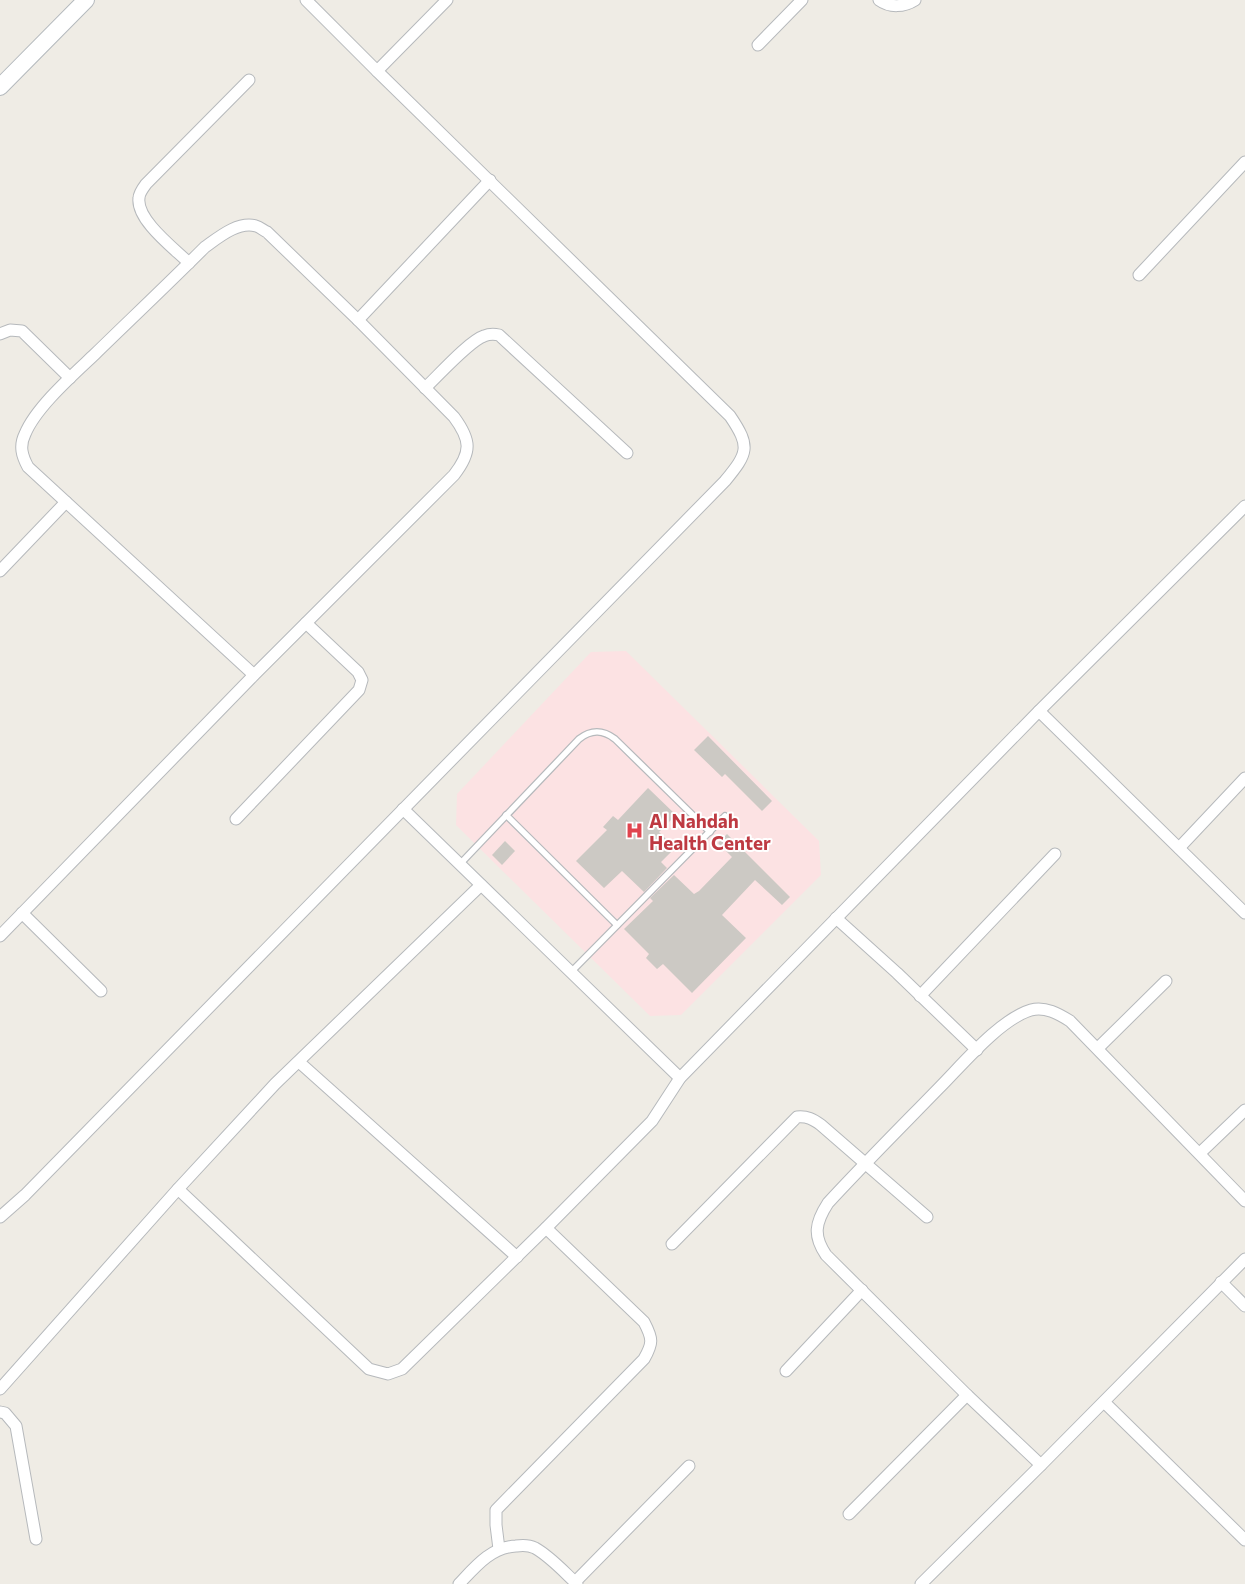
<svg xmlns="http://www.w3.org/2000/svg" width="1245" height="1584" viewBox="0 0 1245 1584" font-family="Commissioner,sans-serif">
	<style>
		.medical { fill: #fce2e3 }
		.building { fill: #ccc9c4 }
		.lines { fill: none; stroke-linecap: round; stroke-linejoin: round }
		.lane-casing { stroke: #b6b9bc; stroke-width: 8 }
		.street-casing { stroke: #b6b9bc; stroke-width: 13 }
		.secondary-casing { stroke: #b4b9bd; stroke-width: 18 }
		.lane { stroke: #fff; stroke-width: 5.5 }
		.street { stroke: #fff; stroke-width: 11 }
		.secondary { stroke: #fff; stroke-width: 16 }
		.labels { text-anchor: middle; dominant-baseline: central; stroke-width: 4; stroke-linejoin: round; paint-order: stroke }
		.health-label { font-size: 19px; font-weight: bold; fill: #be3a42; stroke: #fff; text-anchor: start }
	</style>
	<rect width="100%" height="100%" fill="#efece5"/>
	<path class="medical" d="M626,651L819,841L821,875L681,1015L650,1016L456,825L457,794L591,652Z"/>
	<g class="building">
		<path d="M708,736L772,801L762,811L725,774L722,777L694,750Z"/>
		<path d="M648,788L676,815L659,832L675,848L661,862L667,868L644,892L622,871L604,888L576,861L607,830L603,827L613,816L618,820Z"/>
		<path d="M727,834L790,897L782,905L755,880L722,915L746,938L692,993L663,964L657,969L646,958L649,954L624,929L653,901L650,898L674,875L694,894L699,891L732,857L718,843Z"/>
		<path d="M505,841L515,851L502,865L492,855Z"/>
	</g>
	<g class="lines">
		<defs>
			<g id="lane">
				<path d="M506,815L617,925"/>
				<path d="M460,864L579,739C592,729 603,730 615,739L710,832"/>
				<path d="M571,972L725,816"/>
			</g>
			<g id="street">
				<path d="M306,0L377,71L447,0"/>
				<path d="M879,0C890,8 904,7 915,0"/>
				<path d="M758,45L802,0"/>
				<path d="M189,263C175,249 136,220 139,198C139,194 143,188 146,184L249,80"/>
				<path d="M1139,275L1245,162"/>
				<path d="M358,320L490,180"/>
				<path d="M0,334L10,330L22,331L70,378"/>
				<path d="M425,388C438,376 469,341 484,336C489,334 494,334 499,335L627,453"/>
				<path d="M0,571L66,502"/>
				<path d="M1039,711L1245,913"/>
				<path d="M403,809L680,1078"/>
				<path d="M236,819L359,690L362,680L358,672L306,623"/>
				<path d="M1179,848L1245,778"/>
				<path d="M22,913L101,991"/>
				<path d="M836,918L897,973L977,1050"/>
				<path d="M0,936L254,675L454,475C472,452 471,440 454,417L358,320L267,232C264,231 260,227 256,226C238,221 219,237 205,247C169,283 132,318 95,354C74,374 36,407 25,434C19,446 22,456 28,467L254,675"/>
				<path d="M920,996L1055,854"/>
				<path d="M1098,1048L1166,981"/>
				<path d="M299,1062L517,1257"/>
				<path d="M1200,1153L1245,1110"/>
				<path d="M178,1189L369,1369L388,1374L402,1369L546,1228L652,1121L680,1078L1039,711L1245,506"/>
				<path d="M0,1217L25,1195L725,481C748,453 751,447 730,416L377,71"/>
				<path d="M672,1244L797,1117C807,1116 813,1119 821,1125L927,1217"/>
				<path d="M1221,1282L1245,1306"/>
				<path d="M786,1371L862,1290"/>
				<path d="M0,1389L178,1189L275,1084L481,885"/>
				<path d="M1104,1402L1245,1540"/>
				<path d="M0,1412L5,1413L16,1426L36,1539"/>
				<path d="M1041,1465L967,1395L826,1255C813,1236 815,1223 828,1203C864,1164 902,1126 939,1088C962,1065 1000,1019 1031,1010C1045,1006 1059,1014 1070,1021L1245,1201"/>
				<path d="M849,1514L967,1395"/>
				<path d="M499,1549L496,1525V1510L644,1359C653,1343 653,1339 644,1322L546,1228"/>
				<path d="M575,1582L689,1466"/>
				<path d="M459,1584C475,1567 491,1547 516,1546C522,1545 529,1545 535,1548C551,1557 564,1572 577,1584"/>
				<path d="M921,1584L1041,1465L1245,1259"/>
			</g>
			<path id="secondary" d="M0,87L86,0"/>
		</defs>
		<use href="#lane" class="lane-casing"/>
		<use href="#street" class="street-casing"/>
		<use href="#secondary" class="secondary-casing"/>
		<use href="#lane" class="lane"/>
		<use href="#street" class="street"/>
		<use href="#secondary" class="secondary"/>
	</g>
	<defs>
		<symbol id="hospital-bare" viewBox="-9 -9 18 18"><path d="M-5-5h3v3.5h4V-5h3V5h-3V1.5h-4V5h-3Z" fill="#e0444e" stroke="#fff" stroke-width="2.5" paint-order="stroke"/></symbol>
	</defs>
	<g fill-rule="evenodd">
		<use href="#hospital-bare" x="622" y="818" width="25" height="25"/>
	</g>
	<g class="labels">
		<g class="health-label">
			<text x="649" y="820">Al Nahdah<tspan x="649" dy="22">Health Center</tspan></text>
		</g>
	</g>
</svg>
